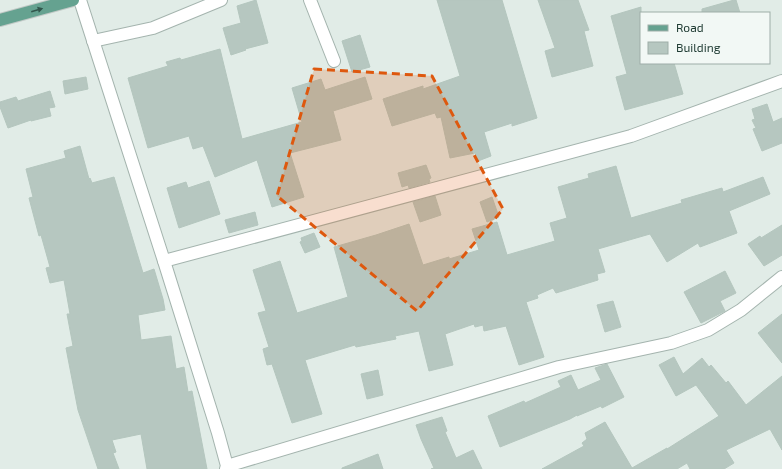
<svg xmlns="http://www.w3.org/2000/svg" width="782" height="469" viewBox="0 0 782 469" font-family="'Exo 2',sans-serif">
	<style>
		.building { fill: #b6c7c0; stroke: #b4c6be }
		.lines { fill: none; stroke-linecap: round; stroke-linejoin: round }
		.street-casing { stroke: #a4b4ae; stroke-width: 14 }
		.primary-casing { stroke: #c1c9c6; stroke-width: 14 }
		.street { stroke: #fff; stroke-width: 12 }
		.primary { stroke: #65a290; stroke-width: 12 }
		.oneway { fill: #32564c }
		.marked { fill: #de580e; fill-opacity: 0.2; stroke: #de580e; stroke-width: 3; stroke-dasharray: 8 5; stroke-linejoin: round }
	</style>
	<rect width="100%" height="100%" fill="#e1ece7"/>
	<g class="building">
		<path d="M256,0L268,43L245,49L246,50L231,55L223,28L241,23L237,6Z"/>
		<path d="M437,0H502L537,118L512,126V123L484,132L491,156L478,161L475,153L450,158L441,117L437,118L435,113L392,126L383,99L423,86V89L460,76Z"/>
		<path d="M538,0H578L589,30L584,31L593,66L552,77L545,51L555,48Z"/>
		<path d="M734,0H736L740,13H702V9Z"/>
		<path d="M641,7V63H674L683,94L625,110L616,77L627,74L611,16Z"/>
		<path d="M360,35L370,67L352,72L342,41Z"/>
		<path d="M220,49L242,139L302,122L292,88L321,79L325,90L365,77L372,99L333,111L341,140L290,153L304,197L272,207L257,160L215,177L203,146L193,149L189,136L148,148L128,78L168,66L166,62L180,58L181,60Z"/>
		<path d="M86,77L88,89L65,94L63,81Z"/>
		<path d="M50,91L55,107L49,108L51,116L31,121V120L8,128L0,107V102L16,97L18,101Z"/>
		<path d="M767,104L773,122L782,118V143L762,151L753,129L756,128L752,120L755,119L752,109Z"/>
		<path d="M80,146L89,179L90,178L92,183L114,177L143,273L154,269L163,299L165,310L138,315L141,340L171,336L176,369L184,367L188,392L192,391L207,469H147L141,434L112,440L116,452L113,453L119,469H98L78,410L66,348L73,346L67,314H70L64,280L50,283L46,268L50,267L41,235L39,236L29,198L33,197L26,169L66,158L64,151Z"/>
		<path d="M426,165L431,178L429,179L430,182L409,188L408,185L402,187L398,173Z"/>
		<path d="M616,166L631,218L682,203L681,200L722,188L723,192L763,177L770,194L729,211L737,233L700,247L698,243L667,262L650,234L598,249L605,272L597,274L598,280L556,293L553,288L537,295L538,298L526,302L544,357L519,365L506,326L484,331L483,325L475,327L474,324L445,334L453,365L429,371L419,331L395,336L396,339L356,347L355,345L305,360L322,414L292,423L272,364L267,365L263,349L269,347L258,313L266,311L253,270L280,261L297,313L348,297L334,247L376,235L409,224L423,265L449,257V259L479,250L472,229L497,222L507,255L555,241L550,223L567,218L558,187L589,178L588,174Z"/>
		<path d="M209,181L220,214L179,228L167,188L186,182L188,188Z"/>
		<path d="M435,196L441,215L420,222L413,202Z"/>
		<path d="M492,197L499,217L487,222L480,202Z"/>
		<path d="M255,212L258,225L229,233L225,220Z"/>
		<path d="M782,225V255L764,266L748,244L760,236L761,238Z"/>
		<path d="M314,233L320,247L305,253L300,242L302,241L301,238Z"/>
		<path d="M725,271L736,293L720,301L725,311L701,323L684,292Z"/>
		<path d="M613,301L621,327L605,332L597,305Z"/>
		<path d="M782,314V363L758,333Z"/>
		<path d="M674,357L683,374L702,358L709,367L711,365L726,383L728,381L746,405L782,376V450L770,429L726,450L734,463L724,469H690L687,463L677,469H542L584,446L582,443L587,439L585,433L605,422L632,468L667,448V449L719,416L696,385L676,396L659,365Z"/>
		<path d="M607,364L624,397L602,408L601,406L577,416V415L570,419L500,447L488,416L524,401L525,403L561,387L558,381L571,375L578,390L601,380L595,368Z"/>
		<path d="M378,370L383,395L367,399L361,374Z"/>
		<path d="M442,417L447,431L445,432L456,458L473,450L482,469H431L434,468L421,439L416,425Z"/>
		<path d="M378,454L383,469H342V468Z"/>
	</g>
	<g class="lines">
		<defs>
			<g id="street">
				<path d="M80,0L164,261L218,433L227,466L226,469"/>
				<path d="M310,0L334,61"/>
				<path d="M93,41L153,28L221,0"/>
				<path d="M164,261L631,136L782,81"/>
				<path d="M227,466L559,367L671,343L708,330L741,310L782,277"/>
			</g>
			<path id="primary" d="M0,20L73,0"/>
		</defs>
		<use href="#street" class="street-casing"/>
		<use href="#primary" class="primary-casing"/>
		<use href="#street" class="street"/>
		<use href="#primary" class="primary"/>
	</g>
	<defs><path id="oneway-solid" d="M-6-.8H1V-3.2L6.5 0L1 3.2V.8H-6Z"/></defs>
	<use class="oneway" href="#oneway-solid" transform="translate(37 10) rotate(-16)"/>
	<path class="marked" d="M314,69L432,76L503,209L417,311L277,196Z"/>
	<rect x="640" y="12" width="130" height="52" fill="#f2f8f5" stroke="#9eada8"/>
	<rect x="648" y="25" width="20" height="6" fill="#65a290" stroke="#9eada8"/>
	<text x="676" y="32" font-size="12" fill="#213d35">Road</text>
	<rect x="648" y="42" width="20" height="12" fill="#b6c7c0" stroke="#9eada8"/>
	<text x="676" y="52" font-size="12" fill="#213d35">Building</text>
</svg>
